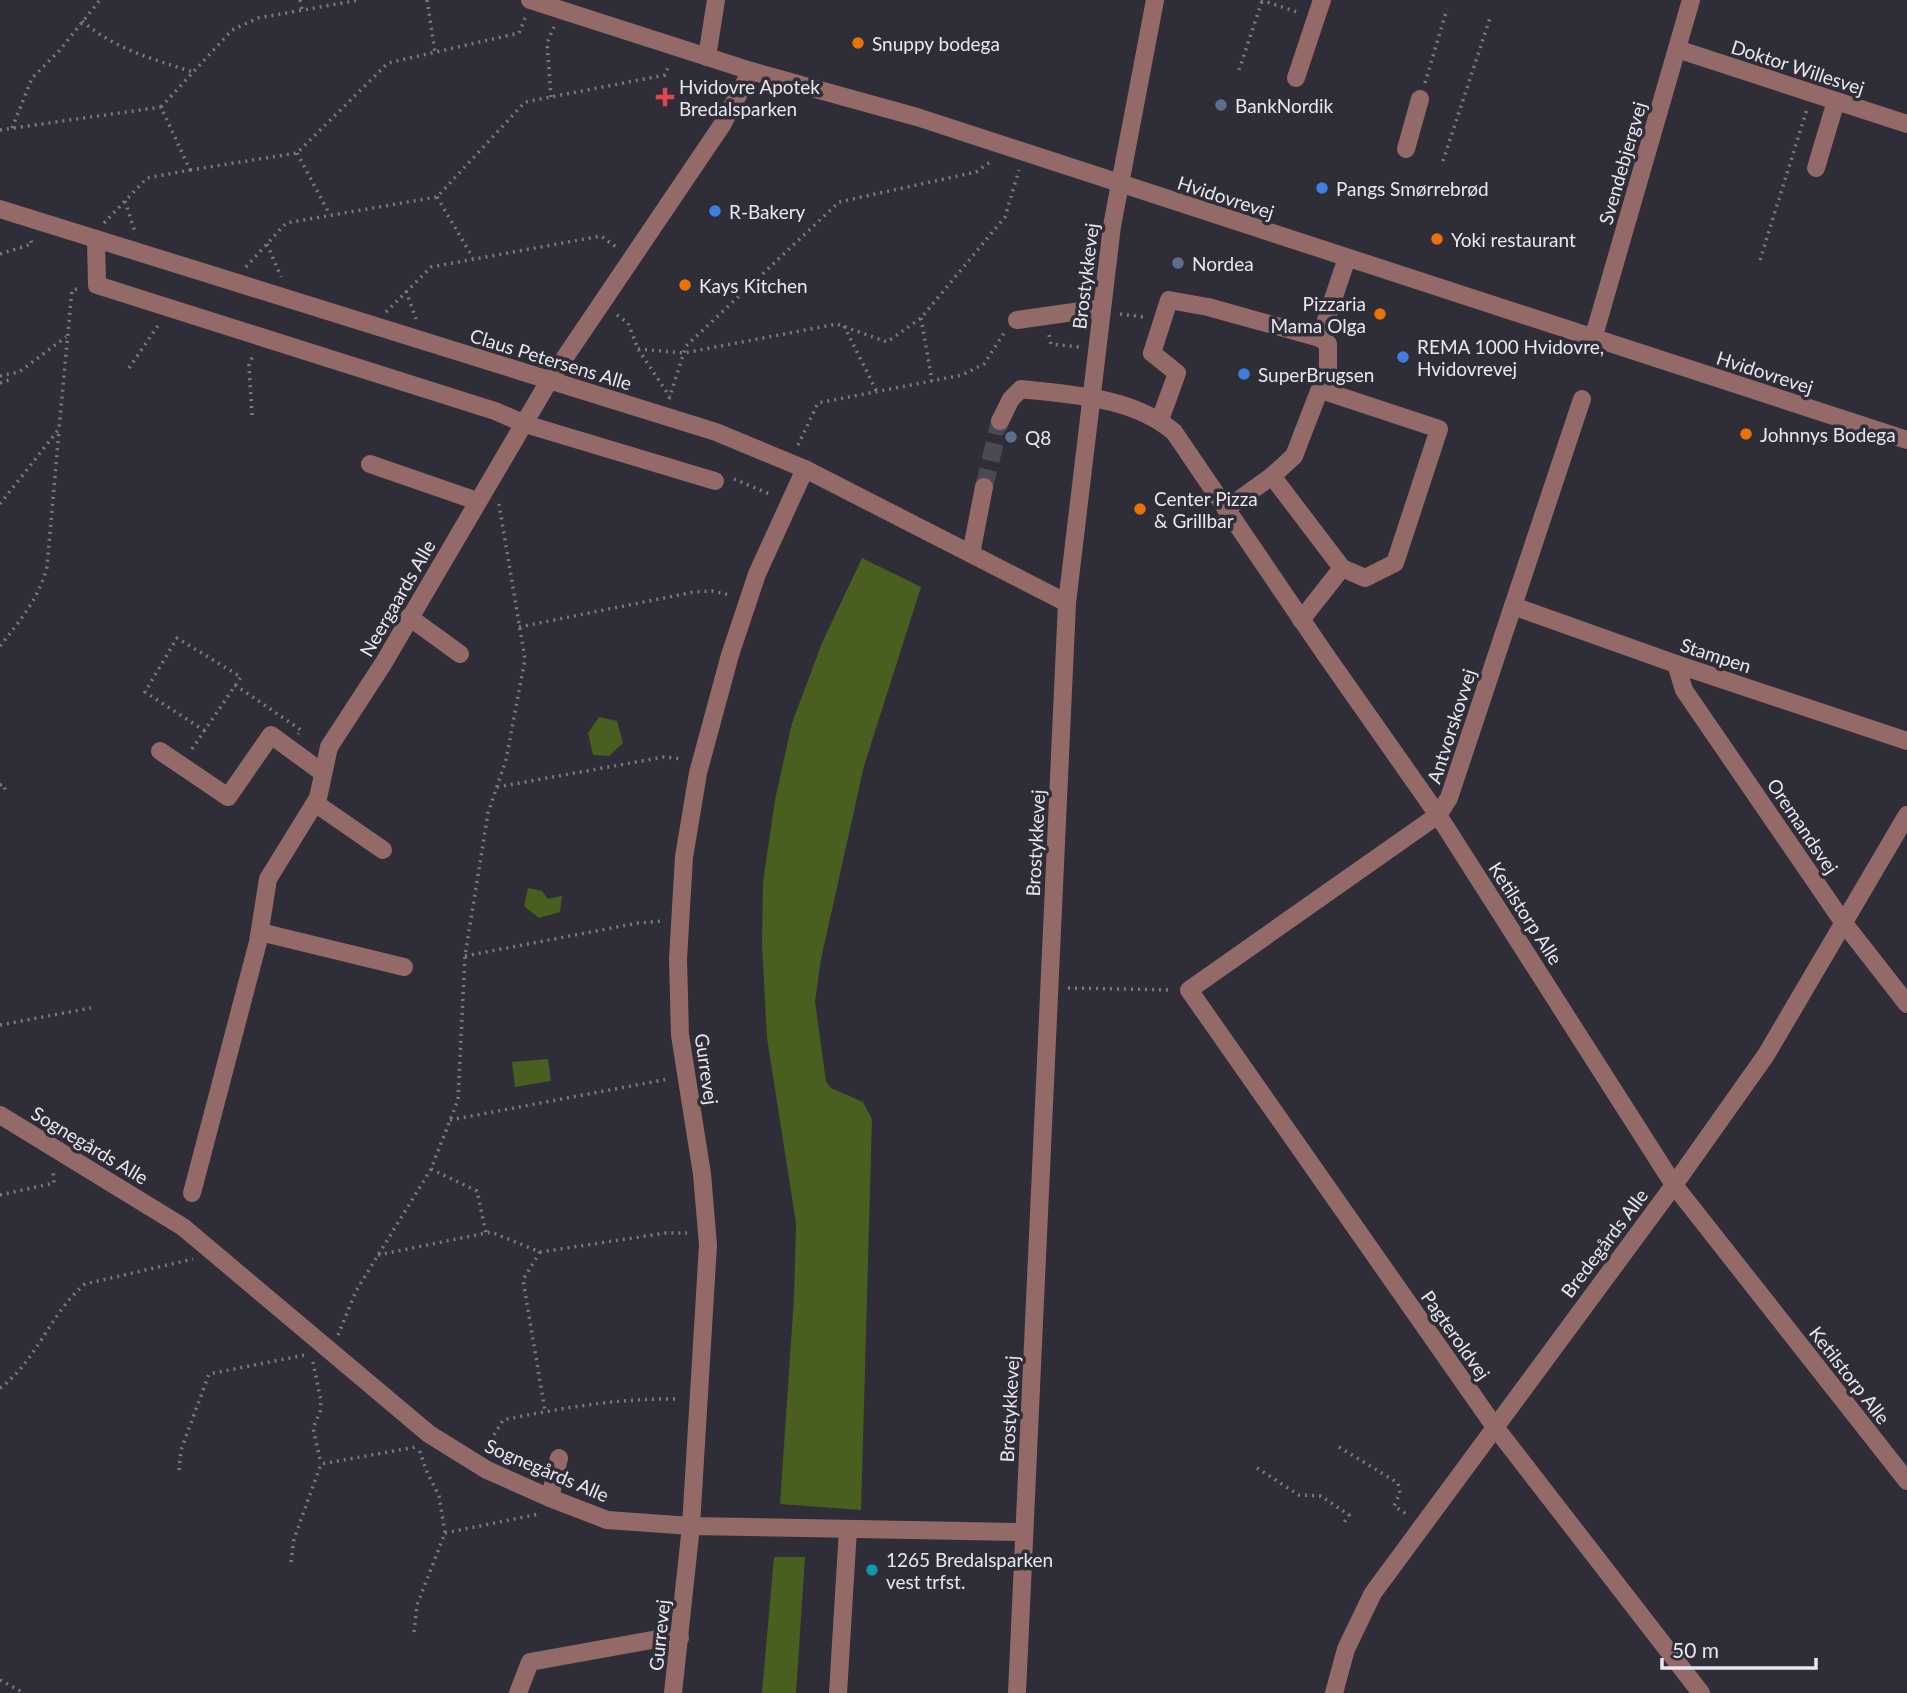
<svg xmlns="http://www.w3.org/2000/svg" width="1907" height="1693" viewBox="0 0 1907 1693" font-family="Lato,sans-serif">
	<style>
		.green { fill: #495f1f }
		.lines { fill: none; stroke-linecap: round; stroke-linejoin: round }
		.minor-tunnel { stroke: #4b4953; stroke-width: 18; stroke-dasharray: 18 9; stroke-linecap: butt }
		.path { stroke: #7b7983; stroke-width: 3.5; stroke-dasharray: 2 5; stroke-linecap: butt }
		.minor { stroke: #946a69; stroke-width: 18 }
		.food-dot { fill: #e8710a; stroke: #2f2d38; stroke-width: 2.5 }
		.health-dot { fill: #e0444e; stroke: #2f2d38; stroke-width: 2.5 }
		.service-dot { fill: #5c6f8a; stroke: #2f2d38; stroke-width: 2.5 }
		.shop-dot { fill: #3f7fe0; stroke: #2f2d38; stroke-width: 2.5 }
		.culture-dot { fill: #0f9aa8; stroke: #2f2d38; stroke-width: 2.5 }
		.labels { text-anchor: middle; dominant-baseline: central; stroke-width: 7; stroke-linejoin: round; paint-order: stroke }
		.poi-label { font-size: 19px; fill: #e8e6ee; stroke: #2f2d38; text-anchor: start }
		.street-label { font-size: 19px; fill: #e8e6ee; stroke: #2f2d38 }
	</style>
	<rect width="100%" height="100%" fill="#2f2d38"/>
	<g class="green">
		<path d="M862,558L921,587L864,766L821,959L815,1001L826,1082L831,1088L863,1102L872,1119L861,1510L780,1504L794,1298L796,1223L767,1038L762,945L763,882L775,800L792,723L822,643Z"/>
		<path d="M599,717L617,721L623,743L609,756L593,755L588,733Z"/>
		<path d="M528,888L542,891L548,899L562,896L560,912L539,918L524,906Z"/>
		<path d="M548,1059L551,1081L515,1087L512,1062Z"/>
		<path d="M774,1557H805L796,1693H762Z"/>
	</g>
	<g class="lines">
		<path class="minor-tunnel" d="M984,487L1000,421"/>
		<g class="path">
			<path d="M300,0L302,10"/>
			<path d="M427,0L435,52"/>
			<path d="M1261,0L1297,12"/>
			<path d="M82,21C115,49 152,59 193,72"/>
			<path d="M1239,70L1262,1"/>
			<path d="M1425,83L1447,9"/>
			<path d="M551,97L547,43L554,27"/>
			<path d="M161,107L232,30L258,18L359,0"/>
			<path d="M12,128L32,78L59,51L100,0"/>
			<path d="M0,130L161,107L190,170L147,178L104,223"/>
			<path d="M297,153L330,215"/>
			<path d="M1443,161L1490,18"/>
			<path d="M190,170L297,153L388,63L519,33L525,18"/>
			<path d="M437,197L473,258"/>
			<path d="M125,201L135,232"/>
			<path d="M267,244L281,277"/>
			<path d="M0,254L32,244L30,238"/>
			<path d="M1760,260L1807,109"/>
			<path d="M246,267L286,223L437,197L525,102L665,75L669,65"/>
			<path d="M406,291L416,319"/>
			<path d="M386,312L431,267L601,236L616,247"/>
			<path d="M1120,314L1143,317"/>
			<path d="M617,315L628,323L638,349L670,397"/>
			<path d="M921,318L932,381"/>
			<path d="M844,326L877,392"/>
			<path d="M1049,335L1051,344L1079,347"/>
			<path d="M638,349L684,353L837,324L887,342L921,318L1005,217L1019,170"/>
			<path d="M129,368L159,324"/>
			<path d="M0,376L19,372L66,337"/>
			<path d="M0,383L12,379"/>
			<path d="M669,399L686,346L839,202L976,172L990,162"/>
			<path d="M252,415L249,365L254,353"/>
			<path d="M798,445L818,403L962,375L984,364L1004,333"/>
			<path d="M734,479L772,495"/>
			<path d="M0,504L59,429L72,290L81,288"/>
			<path d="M519,627L694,592L712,591L730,595"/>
			<path d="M0,646C20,621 39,598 47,567L59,431"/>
			<path d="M235,685L301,730L298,734"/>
			<path d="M192,749L241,677L177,638L145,692L205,731"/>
			<path d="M0,785L3,784L7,794"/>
			<path d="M497,787L664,757L682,759"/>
			<path d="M465,956L638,923L663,921"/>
			<path d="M1068,988L1173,990"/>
			<path d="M0,1025L91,1008"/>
			<path d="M450,1120L668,1079"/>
			<path d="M431,1169L477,1191L486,1233"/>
			<path d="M0,1195L54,1183L53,1170"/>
			<path d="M540,1252L523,1280L545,1411"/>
			<path d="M378,1255L491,1232L540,1252L666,1233H687"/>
			<path d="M338,1335L356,1291L431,1169L458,1100L465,956L488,813L506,760L525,659L499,504"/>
			<path d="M313,1362L321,1401L320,1412L313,1428L321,1464"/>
			<path d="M0,1388C37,1361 50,1313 85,1284L193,1259"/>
			<path d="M487,1447L503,1420C561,1408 619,1398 679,1399"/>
			<path d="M1339,1447L1398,1483L1400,1493L1394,1506L1409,1516"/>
			<path d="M1257,1468L1299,1495L1321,1496L1349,1515L1343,1524"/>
			<path d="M179,1470L181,1450L209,1374L305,1355"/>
			<path d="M445,1533L539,1514"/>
			<path d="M291,1562L294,1539L321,1464L416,1447"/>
			<path d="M414,1632L417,1605L445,1533L439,1496L426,1470L419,1449"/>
			<path d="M0,1680L24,1693"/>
		</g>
		<g class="minor">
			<path d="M530,0L751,71L917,117L1907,440"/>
			<path d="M1677,49L1907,124"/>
			<path d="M707,57L716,0"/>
			<path d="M1296,78L1322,0"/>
			<path d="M1406,149L1420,99"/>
			<path d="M1816,168L1836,101"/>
			<path d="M0,209L716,432L805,469L1067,603"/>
			<path d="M96,239L97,285L495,411L525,424L715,481"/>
			<path d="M1017,320L1102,308"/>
			<path d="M1593,339L1691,0"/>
			<path d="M1321,390L1439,429L1395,563L1365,578L1342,568"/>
			<path d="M1582,399L1449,798L1438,815L1189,990L1495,1427L1701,1693"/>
			<path d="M1160,420L1177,373L1152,353L1169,300L1208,307L1320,338"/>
			<path d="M1000,421L1011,399L1021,389C1073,395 1132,397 1174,432L1325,654L1438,815L1674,1185L1907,1481"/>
			<path d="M370,464L477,501"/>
			<path d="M1272,476L1342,568L1301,620"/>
			<path d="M1226,509L1272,476L1294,456L1328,368V344L1320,338L1347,258"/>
			<path d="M971,554L984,487"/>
			<path d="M1513,606L1676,664L1907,741"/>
			<path d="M409,617L460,654"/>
			<path d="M1676,664L1684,690L1843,922L1907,1004"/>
			<path d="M160,751L228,797L271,735L323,773"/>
			<path d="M315,803L383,850"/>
			<path d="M260,932L404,967"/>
			<path d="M0,1115L183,1227L429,1434L487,1470L550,1498L607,1520L691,1526L1024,1532"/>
			<path d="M192,1193L258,942L268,879L318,798L329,747L383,664L549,381L722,125L751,71"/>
			<path d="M550,1498L559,1458"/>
			<path d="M518,1693L530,1662L663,1638H680"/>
			<path d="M673,1693L691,1526L708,1245L702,1174L680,1035L678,959L684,857L698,773L730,655L757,574L805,469"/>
			<path d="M838,1693L848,1529"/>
			<path d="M1017,1693L1067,603L1112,226L1155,0"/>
			<path d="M1334,1693L1346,1649L1373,1593L1674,1185L1766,1055L1907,815"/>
		</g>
	</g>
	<g class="food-dot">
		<circle cx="858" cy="43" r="7"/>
		<circle cx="1437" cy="239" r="7"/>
		<circle cx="685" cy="285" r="7"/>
		<circle cx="1380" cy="314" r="7"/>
		<circle cx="1746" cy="434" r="7"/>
		<circle cx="1140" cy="509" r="7"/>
	</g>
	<path class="health-dot" d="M661.5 86.5h7v7h7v7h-7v7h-7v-7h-7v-7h7z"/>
	<g class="service-dot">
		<circle cx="1221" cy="105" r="7"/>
		<circle cx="1178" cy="263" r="7"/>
		<circle cx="1011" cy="437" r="7"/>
	</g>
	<g class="shop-dot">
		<circle cx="1322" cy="188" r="7"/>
		<circle cx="715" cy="211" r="7"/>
		<circle cx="1403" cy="357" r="7"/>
		<circle cx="1244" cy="374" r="7"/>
	</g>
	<circle class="culture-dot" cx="872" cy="1570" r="7"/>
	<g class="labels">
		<g class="poi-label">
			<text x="872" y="43">Snuppy bodega</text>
			<text x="679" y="86">Hvidovre Apotek<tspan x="679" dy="22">Bredalsparken</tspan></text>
			<text x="1235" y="105">BankNordik</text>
			<text x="1336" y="188">Pangs Smørrebrød</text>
			<text x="729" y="211">R-Bakery</text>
			<text x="1451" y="239">Yoki restaurant</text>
			<text x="1192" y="263">Nordea</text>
			<text x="699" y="285">Kays Kitchen</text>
			<text x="1366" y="303" text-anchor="end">Pizzaria<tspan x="1366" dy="22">Mama Olga</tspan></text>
			<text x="1417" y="346">REMA 1000 Hvidovre,<tspan x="1417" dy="22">Hvidovrevej</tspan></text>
			<text x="1258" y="374">SuperBrugsen</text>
			<text x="1760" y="434">Johnnys Bodega</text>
			<text x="1025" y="437">Q8</text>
			<text x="1154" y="498">Center Pizza<tspan x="1154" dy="22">&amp; Grillbar</tspan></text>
			<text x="886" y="1559">1265 Bredalsparken<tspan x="886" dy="22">vest trfst.</tspan></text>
		</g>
		<g class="street-label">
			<text transform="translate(1798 67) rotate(18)">Doktor Willesvej</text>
			<text transform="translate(1622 163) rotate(-74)">Svendebjergvej</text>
			<text transform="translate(1226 197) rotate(18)">Hvidovrevej</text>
			<text transform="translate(1085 276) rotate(-83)">Brostykkevej</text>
			<text transform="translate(551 359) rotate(17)">Claus Petersens Alle</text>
			<text transform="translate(1765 372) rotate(18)">Hvidovrevej</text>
			<text transform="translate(397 598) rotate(-60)">Neergaards Alle</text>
			<text transform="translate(1716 655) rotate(18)">Stampen</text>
			<text transform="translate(1451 726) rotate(-72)">Antvorskovvej</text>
			<text transform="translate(1803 826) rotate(56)">Oremandsvej</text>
			<text transform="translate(1035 843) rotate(-87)">Brostykkevej</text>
			<text transform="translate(1526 913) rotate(57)">Ketilstorp Alle</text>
			<text transform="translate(707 1069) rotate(82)">Gurrevej</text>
			<text transform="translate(90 1145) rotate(31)">Sognegårds Alle</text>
			<text transform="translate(1604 1243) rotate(-53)">Bredegårds Alle</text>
			<text transform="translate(1456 1335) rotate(55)">Pagteroldvej</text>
			<text transform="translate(1850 1375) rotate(52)">Ketilstorp Alle</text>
			<text transform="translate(1009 1409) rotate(-87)">Brostykkevej</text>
			<text transform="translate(547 1470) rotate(23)">Sognegårds Alle</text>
			<text transform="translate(659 1635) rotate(-84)">Gurrevej</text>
		</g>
	</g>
	<path d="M1662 1658v10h154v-10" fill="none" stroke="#e8e6ee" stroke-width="3.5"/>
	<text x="1672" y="1658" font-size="21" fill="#e8e6ee" stroke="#2f2d38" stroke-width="5" paint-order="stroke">50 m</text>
</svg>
